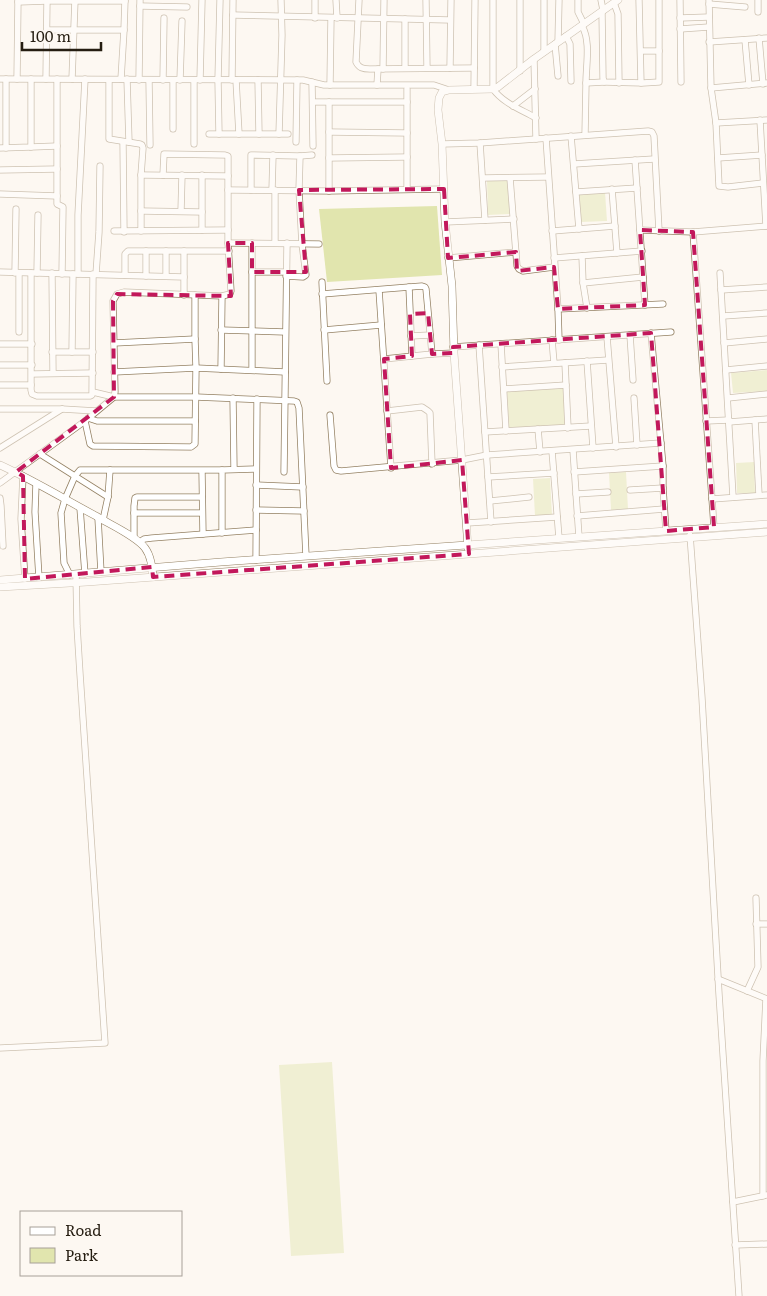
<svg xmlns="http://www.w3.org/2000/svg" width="767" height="1296" viewBox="0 0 767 1296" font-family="Literata,serif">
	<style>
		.green { fill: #e1e5ae }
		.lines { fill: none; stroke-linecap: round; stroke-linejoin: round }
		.minor-casing { stroke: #948163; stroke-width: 7 }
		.tertiary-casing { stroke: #948163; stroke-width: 8 }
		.minor { stroke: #fff; stroke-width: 5.5 }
		.tertiary { stroke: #fff; stroke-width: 7 }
		.marked { fill: none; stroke: #c2185b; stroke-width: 4; stroke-dasharray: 10 6; stroke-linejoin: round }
	</style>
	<rect width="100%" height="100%" fill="#fdf8f2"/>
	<g class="green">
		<path d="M487,181H509L510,214L488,215Z"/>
		<path d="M605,192L607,221L581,222L579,194Z"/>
		<path d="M437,206L442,275L327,282L319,209Z"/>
		<path d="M767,370V391L733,393L731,373Z"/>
		<path d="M564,387L566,425L509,429L507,391Z"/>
		<path d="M754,462L755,493H737L736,463Z"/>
		<path d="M626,472L628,509L611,510L609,473Z"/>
		<path d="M550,478L552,515L535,516L533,479Z"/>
		<path d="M332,1062L344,1253L291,1256L279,1065Z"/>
	</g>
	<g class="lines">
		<defs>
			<g id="minor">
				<path d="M315,0V18"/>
				<path d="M336,0L337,18"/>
				<path d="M359,0L356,62C359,68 363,69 370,69L474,68"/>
				<path d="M426,0L427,68"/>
				<path d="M493,0V89C503,103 520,109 536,118"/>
				<path d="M520,0V71"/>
				<path d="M544,0V52"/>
				<path d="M578,0V12L584,24"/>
				<path d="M601,0L603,10"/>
				<path d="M639,0L641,83"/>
				<path d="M680,0L681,82"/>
				<path d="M709,0L711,88L716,123L719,186L728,187L763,183"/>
				<path d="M758,0V12"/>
				<path d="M18,2L47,1H125"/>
				<path d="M614,3L618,14L619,83"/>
				<path d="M709,4L745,7"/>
				<path d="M140,6L187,7"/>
				<path d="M602,12L603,78L604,82L643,83L659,82V0"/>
				<path d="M233,15L450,20"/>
				<path d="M680,18L709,17"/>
				<path d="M405,19V68"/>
				<path d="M582,26C591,41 586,65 586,83L604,82"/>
				<path d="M680,29L709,27"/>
				<path d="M47,30H124"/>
				<path d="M566,36L570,44L571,81"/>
				<path d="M759,38L763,84"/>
				<path d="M745,40L749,85"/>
				<path d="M558,42L559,0"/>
				<path d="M709,42L767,38"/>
				<path d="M555,44L558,76"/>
				<path d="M641,51H659"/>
				<path d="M534,59L536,139"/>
				<path d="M450,68L451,0"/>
				<path d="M383,69L384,0"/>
				<path d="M0,79L297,80H303L324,85H434L449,90"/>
				<path d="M17,79L18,0"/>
				<path d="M46,79L47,0"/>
				<path d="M72,79L75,0"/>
				<path d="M121,79L124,30L125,0"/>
				<path d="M127,79L129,142"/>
				<path d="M109,80V139L140,144L142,145L143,148L141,175V231"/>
				<path d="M139,80L140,0"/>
				<path d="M149,80L150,145"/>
				<path d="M163,80L164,18"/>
				<path d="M180,80L182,21"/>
				<path d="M200,80L202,0"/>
				<path d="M232,80L233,0"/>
				<path d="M236,80L239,134"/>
				<path d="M258,80L259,134"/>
				<path d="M312,82L313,146"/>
				<path d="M330,85L331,18"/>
				<path d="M377,85L378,69"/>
				<path d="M711,88L767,83"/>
				<path d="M407,89V189"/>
				<path d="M474,89L475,0"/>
				<path d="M315,102H329"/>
				<path d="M513,106L535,89"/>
				<path d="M760,120L766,226"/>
				<path d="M716,123L767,120"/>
				<path d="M173,129V80"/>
				<path d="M329,132L407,133"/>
				<path d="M209,134H288"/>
				<path d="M219,134L218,80L220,0"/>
				<path d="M279,134L282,35L281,0"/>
				<path d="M585,135L586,83"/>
				<path d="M571,136L579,229"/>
				<path d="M546,138L558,309L559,340"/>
				<path d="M123,142L124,232"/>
				<path d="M296,142L297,80"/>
				<path d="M480,143L485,220"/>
				<path d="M194,144V80"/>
				<path d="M442,144L480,143L648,131L652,132L654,136L659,231"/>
				<path d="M31,147L57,146"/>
				<path d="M0,148L31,147V79"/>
				<path d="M6,148V79"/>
				<path d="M300,156L312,155"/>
				<path d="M329,158L407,157"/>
				<path d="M718,158L762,155"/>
				<path d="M635,160L645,305"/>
				<path d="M574,164L654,159"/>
				<path d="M0,170L57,169"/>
				<path d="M141,175L228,176"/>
				<path d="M202,175V230"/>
				<path d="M483,178L548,177"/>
				<path d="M510,178L517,266L519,269L523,271L554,267"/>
				<path d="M612,189L617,253"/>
				<path d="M228,190L329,191L444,189"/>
				<path d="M251,190V155L300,156L299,190L302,244L306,275L303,277L286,276"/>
				<path d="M272,190L273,155"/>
				<path d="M329,191V102H407"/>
				<path d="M576,192L637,188"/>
				<path d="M0,194L57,196V79"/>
				<path d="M57,196V204L63,207L62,274"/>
				<path d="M141,211L202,212"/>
				<path d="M181,211L182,175"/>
				<path d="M445,222L514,219"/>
				<path d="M640,230L693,232L767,226"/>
				<path d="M114,231L228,230"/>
				<path d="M552,231L615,226"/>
				<path d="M693,232L714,527"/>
				<path d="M228,243L319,244"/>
				<path d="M252,243V370"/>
				<path d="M275,243V190"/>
				<path d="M146,251V276"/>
				<path d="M582,256L583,283L587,308"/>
				<path d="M448,258L516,252"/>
				<path d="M554,258L642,251"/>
				<path d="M0,272L184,277V295"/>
				<path d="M252,272H286"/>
				<path d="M15,273L16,209"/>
				<path d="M19,273V332"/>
				<path d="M31,273V390L32,394L37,396H90L92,395L93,274"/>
				<path d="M37,273L38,215"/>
				<path d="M52,273L53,373"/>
				<path d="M720,273L733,497"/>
				<path d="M78,274V215L85,79"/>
				<path d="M96,274L99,232L100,166"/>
				<path d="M125,275V254L128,251H184"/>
				<path d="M166,276V251"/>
				<path d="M184,277V251H229"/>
				<path d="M322,282L327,381"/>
				<path d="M583,283L643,277"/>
				<path d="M409,287L412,356"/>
				<path d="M379,290L391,468"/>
				<path d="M721,290L767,287"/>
				<path d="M322,294L422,286L425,287L426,289L432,354L384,359"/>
				<path d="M558,309L663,304"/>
				<path d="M723,316L767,313"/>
				<path d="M221,330L285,332"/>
				<path d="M324,330L381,325"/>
				<path d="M651,333L663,466V488L666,531"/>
				<path d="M630,335L633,380"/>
				<path d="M411,336L430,335"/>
				<path d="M607,337L616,447"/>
				<path d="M552,340L554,363"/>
				<path d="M114,343L195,339"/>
				<path d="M724,343L767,339"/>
				<path d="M0,344H32"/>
				<path d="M501,344L506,431"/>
				<path d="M479,345L491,522"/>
				<path d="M453,347L671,332"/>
				<path d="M52,352H93"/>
				<path d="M72,352L73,274"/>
				<path d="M432,354L454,353"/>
				<path d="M587,361L593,448"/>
				<path d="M565,363L568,428"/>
				<path d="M0,365H32"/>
				<path d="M502,367L608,360"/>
				<path d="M221,369L222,296"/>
				<path d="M726,370L767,366"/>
				<path d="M114,372L196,368L285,372"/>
				<path d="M32,374L93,373"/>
				<path d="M0,385H31"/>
				<path d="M504,389L566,385"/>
				<path d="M93,392L114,397H196L294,401L297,402L299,408L306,556"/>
				<path d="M233,398L234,469"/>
				<path d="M634,398L637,445"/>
				<path d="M728,398L767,394"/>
				<path d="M0,409H62L96,411"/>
				<path d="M387,411L422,407L428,411L430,413L432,464"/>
				<path d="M330,415L334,466L336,470L341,471L462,460L487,455L661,443"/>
				<path d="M88,418L97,421H195"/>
				<path d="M755,420L759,495"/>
				<path d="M85,421L90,444L93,446L191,447L195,444L196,368L195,339V295"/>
				<path d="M706,421L729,420"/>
				<path d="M729,422L767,419"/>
				<path d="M538,429L540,452"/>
				<path d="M485,432L591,426"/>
				<path d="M0,448L62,409"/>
				<path d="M573,450L579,537"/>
				<path d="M552,451L559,538"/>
				<path d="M40,454L108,497"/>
				<path d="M202,471L203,534"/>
				<path d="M284,472L287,243"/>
				<path d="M574,472L663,466"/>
				<path d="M23,476L21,519L25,579"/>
				<path d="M488,477L554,473"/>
				<path d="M0,483L85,421L114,397L115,392L113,301L117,294L124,292L222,296L230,294L231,291L228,243V156L225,155L164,154L163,175"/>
				<path d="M36,484L35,512L39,578"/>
				<path d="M256,485L303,487"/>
				<path d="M630,490L663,488"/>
				<path d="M576,494L608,492"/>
				<path d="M0,498L1,506L3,546"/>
				<path d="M712,499L767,495"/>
				<path d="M490,501L529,497"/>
				<path d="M80,508L85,574"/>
				<path d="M256,510L304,511"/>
				<path d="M134,513H202"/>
				<path d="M577,516L664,509"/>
				<path d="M98,518L101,572"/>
				<path d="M103,520L108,497L110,470"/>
				<path d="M467,523L557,517"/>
				<path d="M222,533V470L255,469"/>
				<path d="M690,535L702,698L719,994L739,1296"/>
				<path d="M134,538V506L135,498L137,497H202"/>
				<path d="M140,542L144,539L152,538L256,530"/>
				<path d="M256,560L257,399"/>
				<path d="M70,575L64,563L61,513L65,499L75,476L80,470H222"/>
				<path d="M756,924H767"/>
				<path d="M718,979L767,999"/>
				<path d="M747,991L758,967L756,898"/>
				<path d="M0,1048L105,1043L80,674L77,626L76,575"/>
				<path d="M763,1196V1061L766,999"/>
				<path d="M733,1202L767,1195"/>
				<path d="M735,1245L767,1244"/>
			</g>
			<g id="tertiary">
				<path d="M0,465C33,480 64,499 96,516C109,524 136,536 145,548C151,556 152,567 153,577"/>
				<path d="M468,548L454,353L452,286L445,222L442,144L438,110L439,98L442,92L449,90L493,89L498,87L534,59L618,0"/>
				<path d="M0,580L221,562L767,524"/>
				<path d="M0,587L87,582L767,532"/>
			</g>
		</defs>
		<use href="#minor" class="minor-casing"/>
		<use href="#tertiary" class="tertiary-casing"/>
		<use href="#minor" class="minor"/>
		<use href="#tertiary" class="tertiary"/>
	</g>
	<path d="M0 0H767V1296H0ZM444,189L448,258L516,252L517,271L554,267L558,309L645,305L640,230L693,232L714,527L666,531L651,333L453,347L454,353L432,354L428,313L410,314L412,356L384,359L391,468L462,460L469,554L153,577L152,567L25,579L23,476L16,472L114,397L113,301L117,294L231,296L228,243H252V272H306L299,190Z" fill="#fdf8f2" fill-opacity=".55" fill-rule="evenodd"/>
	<path class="marked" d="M444,189L448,258L516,252L517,271L554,267L558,309L645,305L640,230L693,232L714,527L666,531L651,333L453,347L454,353L432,354L428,313L410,314L412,356L384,359L391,468L462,460L469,554L153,577L152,567L25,579L23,476L16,472L114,397L113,301L117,294L231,296L228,243H252V272H306L299,190Z"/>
	<rect x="20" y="1211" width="162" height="65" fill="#fdf8f2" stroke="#a7a098"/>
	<rect x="30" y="1227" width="25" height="8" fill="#ffffff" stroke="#a7a098"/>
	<text x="65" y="1236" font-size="15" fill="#251d11">Road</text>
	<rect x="30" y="1248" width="25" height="15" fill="#e1e5ae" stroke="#a7a098"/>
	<text x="65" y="1261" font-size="15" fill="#251d11">Park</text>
	<path d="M22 42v8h79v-8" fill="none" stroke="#251d11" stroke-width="2.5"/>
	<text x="30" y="42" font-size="15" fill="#251d11" stroke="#fdf8f2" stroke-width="4" paint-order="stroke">100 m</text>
</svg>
